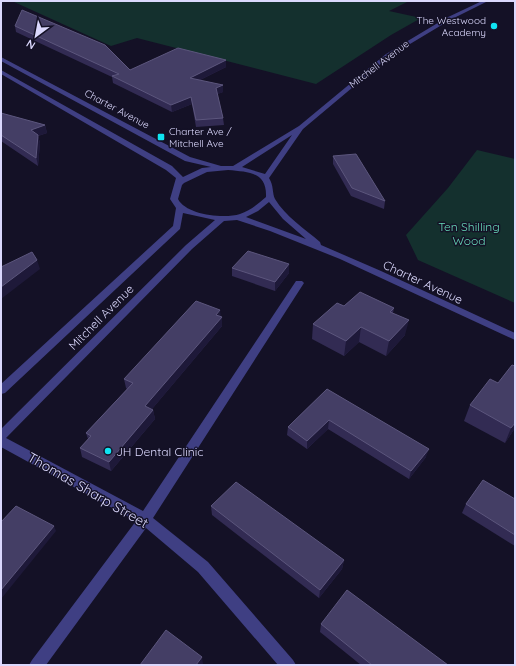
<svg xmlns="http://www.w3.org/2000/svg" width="516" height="666" viewBox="0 0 516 666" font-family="Quicksand,sans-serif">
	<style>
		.green { fill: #14302e }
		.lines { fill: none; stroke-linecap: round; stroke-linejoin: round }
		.minor { fill: #3f3f83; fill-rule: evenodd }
		.wall { fill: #322b53 }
		.shaded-wall { fill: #1e1939 }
		.building { fill: #443e65; stroke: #5c567d }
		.poi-dot { fill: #0fe4f2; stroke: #141126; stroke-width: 1.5 }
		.labels { text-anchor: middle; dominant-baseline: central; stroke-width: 3; stroke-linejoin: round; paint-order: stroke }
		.far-poi-label { font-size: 10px; fill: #dbd8fd; stroke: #141126; text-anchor: end }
		.far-street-label { font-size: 10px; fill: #dbd8fd; stroke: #141126 }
		.park-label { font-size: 12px; fill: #67dab9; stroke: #141126 }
		.street-label { font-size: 12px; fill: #dbd8fd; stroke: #141126 }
		.poi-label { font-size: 12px; fill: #dbd8fd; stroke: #141126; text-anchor: start }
		.near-street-label { font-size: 14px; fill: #dbd8fd; stroke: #141126 }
	</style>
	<rect width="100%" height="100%" fill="#141126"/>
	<g class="green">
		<path d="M12,1H409L389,11L421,18L391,35L316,84L137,38L111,46Z"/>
		<path d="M477,150L515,159V303L418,260L406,235L448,188Z"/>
	</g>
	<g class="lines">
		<path class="minor" d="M482,1H488L450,20L390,56L303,129L269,178C274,186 272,193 275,199C285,216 305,229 320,242L321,245L381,271L515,333V340L340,259L270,231L237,220L224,221L192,249L6,438L143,511L296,281H302L304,283L153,518L208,562L293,660L296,665H278L198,572L146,528L46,665H29L32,660L136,521L1,447V429L186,245L215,220L183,213L180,229L5,393L1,394V384L173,226L176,208L170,199L176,178L166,170L1,74V70L172,166L183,177L202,168L211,167L185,161L1,61V57L190,157L221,166H233L299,126L386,54L446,18ZM292,135L265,174L242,167ZM228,170C249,172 267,172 266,197C258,204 250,211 240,214C224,219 186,215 178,199L182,185L184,183L207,172ZM269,202L283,219L306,239L246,217L258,211Z"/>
	</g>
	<g class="wall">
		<path d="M15,26L130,70L226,60V67L200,80L223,92L217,94L223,118L224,125L196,127L192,104L172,112L113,83L112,77L16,32Z"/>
		<path d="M1,113L45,125L47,133L38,136L40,143L38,166L1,141Z"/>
		<path d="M333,156L385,201L384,209L351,196L333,164Z"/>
		<path d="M232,268L289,273L275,291L232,276Z"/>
		<path d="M344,306L394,308L393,313L405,335L386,356L359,342L344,356L312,339L313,324Z"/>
		<path d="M220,316L222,326L152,409L153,410L155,419L111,471L82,457L80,448L88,439L86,433L127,389L126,388L124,379Z"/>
		<path d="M327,389L426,457L409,479L328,429L307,449L287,435L288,427Z"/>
		<path d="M470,405L515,428L505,443L464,421Z"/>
		<path d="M515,499V546L462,513L466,504Z"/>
		<path d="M211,506L344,560L342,569L319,598L212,515Z"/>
		<path d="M321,624L448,665H361L320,632Z"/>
	</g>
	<g class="shaded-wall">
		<path d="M226,60V67L190,85V78Z"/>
		<path d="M223,85V92L216,95V88Z"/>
		<path d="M191,97L192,104L172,112L171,105Z"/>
		<path d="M45,125L47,133L38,136L40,143L38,166L31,130Z"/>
		<path d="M37,260L40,269L1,299V287Z"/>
		<path d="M289,264V273L275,291V282Z"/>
		<path d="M220,310L221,318L222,317V326L147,415L145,406Z"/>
		<path d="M409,320L405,335L386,356L389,341Z"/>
		<path d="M361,327L359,342L344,356L346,341Z"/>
		<path d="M153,410L155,419L111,471L109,462Z"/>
		<path d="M329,420L328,429L307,449V441Z"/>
		<path d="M515,423V428L505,443L511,428Z"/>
		<path d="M429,449L426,457L409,479L411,471Z"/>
		<path d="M54,526L56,531L1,599V590Z"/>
		<path d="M344,560L342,569L319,598L320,590Z"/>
		<path d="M202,657L203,664L202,665H196Z"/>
	</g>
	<g class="building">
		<path d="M22,10L105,45L130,70L178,48L226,60L190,78L223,85L216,88L223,118L196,120L191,97L171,105L112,76L119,74L15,26Z"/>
		<path d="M1,113L45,125L31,130L38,135L36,158L1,135Z"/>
		<path d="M356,154L385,201L352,188L333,156Z"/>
		<path d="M248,251L289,264L275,282L232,268Z"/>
		<path d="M32,252L37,260L1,287V267Z"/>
		<path d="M360,292L394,308L390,312L409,320L389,341L361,327L346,341L313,324L337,303L344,306Z"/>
		<path d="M196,301L220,310L216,315L222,317L145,406L153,410L109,462L80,448L91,436L86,433L133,383L124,379Z"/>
		<path d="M512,365L515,366V423L511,428L470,405L490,379L498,383Z"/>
		<path d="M327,389L429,449L411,471L329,420L307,441L288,427Z"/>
		<path d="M483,480L515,499V535L466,504Z"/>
		<path d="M236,482L344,560L320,590L211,506Z"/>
		<path d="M16,506L54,526L1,590V522Z"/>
		<path d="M347,590L448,665H372L321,624Z"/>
		<path d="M166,630L202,657L196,665H140Z"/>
	</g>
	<g class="poi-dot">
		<circle cx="494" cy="26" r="4"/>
		<rect x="157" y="133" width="8" height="8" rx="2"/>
		<circle cx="108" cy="451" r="4"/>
	</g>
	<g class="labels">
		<g class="far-poi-label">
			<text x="486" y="20">The Westwood<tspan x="486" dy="12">Academy</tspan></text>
			<text x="169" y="131" text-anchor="start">Charter Ave /<tspan x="169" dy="12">Mitchell Ave</tspan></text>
		</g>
		<g class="far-street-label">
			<text transform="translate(379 64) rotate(-37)">Mitchell Avenue</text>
			<text transform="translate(117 109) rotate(28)">Charter Avenue</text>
		</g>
		<g class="park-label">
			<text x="469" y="226">Ten Shilling<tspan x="469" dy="14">Wood</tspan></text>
		</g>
		<g class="street-label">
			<text transform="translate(423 282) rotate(25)">Charter Avenue</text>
			<text transform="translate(101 317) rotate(-45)">Mitchell Avenue</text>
		</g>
		<g class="poi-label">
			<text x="116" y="451">JH Dental Clinic</text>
		</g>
		<g class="near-street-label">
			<text transform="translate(88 490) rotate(30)">Thomas Sharp Street</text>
		</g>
	</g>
	<rect width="516" height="666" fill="none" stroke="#dbd8fd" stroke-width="4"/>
	<g transform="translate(36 36) rotate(212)" stroke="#141126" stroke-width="3" paint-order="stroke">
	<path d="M0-3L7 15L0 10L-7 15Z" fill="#dbd8fd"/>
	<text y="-6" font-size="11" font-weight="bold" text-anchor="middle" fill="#dbd8fd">N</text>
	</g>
</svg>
